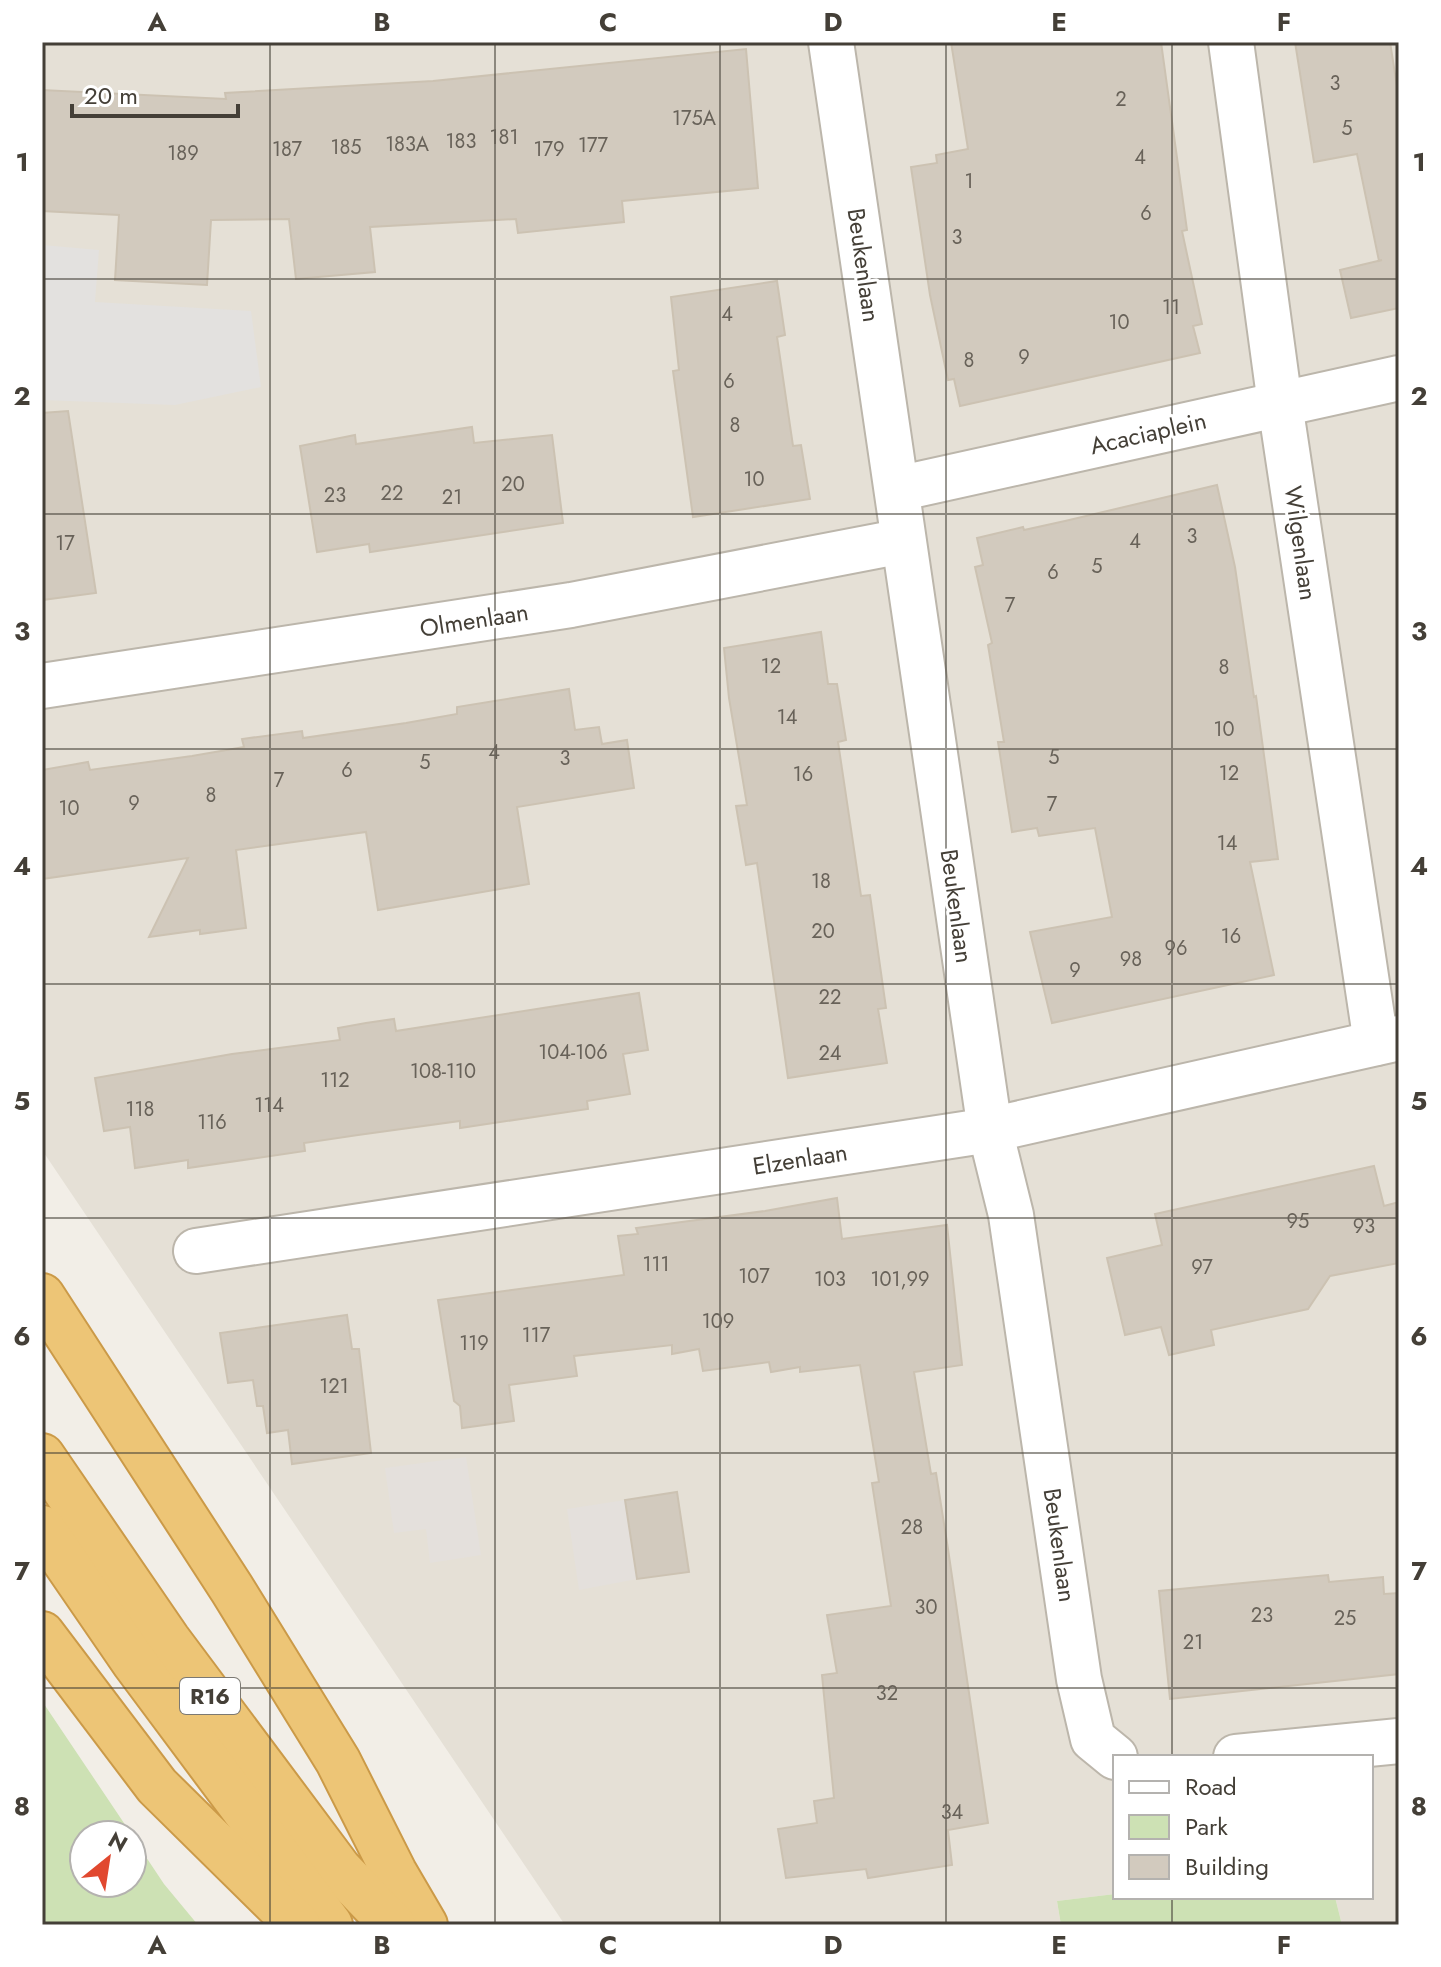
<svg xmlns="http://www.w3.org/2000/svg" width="1441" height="1967" viewBox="0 0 1441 1967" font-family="Jost,sans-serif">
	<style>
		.residential { fill: #e5e0d6 }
		.industrial { fill: #e4e0dc }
		.green { fill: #cde1b4 }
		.parking { fill: #e3e1df }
		.building { fill: #d2cabe; stroke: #ccc2b2; stroke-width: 2 }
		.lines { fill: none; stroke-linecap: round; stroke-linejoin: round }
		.street-casing { stroke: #bcb6ab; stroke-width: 48 }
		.highway-casing { stroke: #cb9a48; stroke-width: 48 }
		.street { stroke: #fff; stroke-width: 44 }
		.highway { stroke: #edc576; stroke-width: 44 }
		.grid { fill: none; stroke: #443f37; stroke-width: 2; stroke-opacity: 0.55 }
		.labels { text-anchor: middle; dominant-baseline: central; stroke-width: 6; stroke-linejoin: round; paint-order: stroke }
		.number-label { font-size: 20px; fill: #686259 }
		.shield { fill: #fff; stroke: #7c7973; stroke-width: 2 }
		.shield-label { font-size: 22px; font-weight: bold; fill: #443f37 }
		.street-label { font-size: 24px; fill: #443f37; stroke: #fff }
		.neatline { fill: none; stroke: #443f37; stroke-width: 3 }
		.grid-label { font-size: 26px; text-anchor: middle; font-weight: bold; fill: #443f37 }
	</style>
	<rect width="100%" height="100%" fill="#f2eee7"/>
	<path class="residential" d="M42,42H1399V1925H1342L1335,1897H1371V1757H1115V1894L1057,1901L1061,1925H565L42,1150Z"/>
	<g class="industrial">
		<path d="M466,1457L481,1555L430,1563L426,1529L394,1533L385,1468Z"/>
		<path d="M625,1500L637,1579L579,1590L567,1509Z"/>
	</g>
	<g class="green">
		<path d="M42,1701L132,1835H84V1883H132V1836L164,1884L198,1925H42Z"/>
		<path d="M1115,1894V1897H1335L1342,1925H1061L1057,1901Z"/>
	</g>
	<path class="parking" d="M42,245L99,250L95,302L251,311L261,387L175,405L42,400Z"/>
	<g class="building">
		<path d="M951,42H1161L1187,230L1182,231L1202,324L1193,326L1200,353L960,406L954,379L948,380L930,295L911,167L937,163L936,155L968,149Z"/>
		<path d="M1295,42H1390L1399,99V308L1351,318L1340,270L1382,260L1379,261L1357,154L1314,162Z"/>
		<path d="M746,49L758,188L622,201L624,222L518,233L516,219L370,227L375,272L296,279L289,219L211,220L207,285L115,280L119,215L42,211V90L226,99L225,93L433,81Z"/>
		<path d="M777,281L785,335L777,337L793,446L801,445L810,499L693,517L673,371L679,370L671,297Z"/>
		<path d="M68,411L96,593L42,600V413Z"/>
		<path d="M472,427L474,443L552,435L563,523L370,552L369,544L317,552L300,446L355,435L356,444Z"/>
		<path d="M1217,485L1235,567L1254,697L1256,696L1278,859L1250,862L1274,975L1052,1023L1030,932L1112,917L1095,828L1039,836L1037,828L1012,832L998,742H1004L988,645L992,643L975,567L983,565L977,538L1023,527L1024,530L1065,521Z"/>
		<path d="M821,632L828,684H837L846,740L838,742L861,896L870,895L886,1008L878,1009L887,1063L788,1078L757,863L746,865L736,806L747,805L729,698L724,648Z"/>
		<path d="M569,689L575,730L599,727L602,744L627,740L634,788L517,807L529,884L378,910L366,832L236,850L246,928L200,934V930L149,937L188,858L42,879V770L88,762L90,770L192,756L244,747L242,739L302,731L303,738L406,723L457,714V707Z"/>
		<path d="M639,993L648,1050L623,1054L630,1094L587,1101L588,1109L460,1128V1121L358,1135L304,1143L305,1151L188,1168V1160L135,1168L130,1127L104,1131L95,1078L232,1054L340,1040L338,1028L366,1023L394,1019L396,1031Z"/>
		<path d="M1374,1166L1384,1206L1399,1202V1263L1330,1276L1308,1309L1211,1330L1214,1345L1169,1355L1161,1327L1125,1335L1107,1258L1162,1245L1155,1214Z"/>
		<path d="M837,1198L842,1239L947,1225L962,1365L914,1372L931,1474L936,1473L948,1549L988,1823L948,1830L952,1865L868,1878L866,1869L786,1878L778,1829L817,1823L814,1801L834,1798L822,1675L837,1673L827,1615L891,1606L872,1483L879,1482L860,1365L800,1372V1367L771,1372L769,1362L703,1371L699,1349L672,1354V1345L574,1356L577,1376L509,1385L514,1421L462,1428L460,1406L454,1401L438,1300L624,1275L618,1236L638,1234L636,1228L765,1211Z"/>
		<path d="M347,1315L352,1349H359L371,1453L292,1464L288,1430L267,1433L263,1406H257L253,1380L228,1383L220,1333Z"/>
		<path d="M677,1492L689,1572L637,1579L625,1500Z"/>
		<path d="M1328,1575L1329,1582L1383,1577L1384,1594L1399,1593V1674L1170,1699L1159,1591Z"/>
	</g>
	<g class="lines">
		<defs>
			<g id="street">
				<path d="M831,42L990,1130L1011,1215L1079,1679L1093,1739L1115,1757"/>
				<path d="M1231,42L1280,404L1376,1043"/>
				<path d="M897,489L1399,378"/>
				<path d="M42,686L571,605L903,541"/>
				<path d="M196,1251L990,1130L1399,1038"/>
				<path d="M1236,1757L1399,1741"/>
			</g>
			<g id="highway">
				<path d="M42,1296L232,1589L338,1761L394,1872L425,1925"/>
				<path d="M42,1456L168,1640L339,1869L393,1925"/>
				<path d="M42,1528L134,1662L330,1925"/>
				<path d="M42,1634L157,1786L298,1925"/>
			</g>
		</defs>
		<use href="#street" class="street-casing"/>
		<use href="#highway" class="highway-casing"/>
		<use href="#street" class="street"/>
		<use href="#highway" class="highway"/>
	</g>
	<path class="grid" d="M270,42V1925M495,42V1925M720,42V1925M946,42V1925M1172,42V1757M42,279H1399M42,514H1399M42,749H1399M42,984H1399M42,1218H1399M42,1453H1399M42,1688H1399M1172,1897V1925"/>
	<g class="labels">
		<g class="number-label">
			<text x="1335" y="83">3</text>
			<text x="1121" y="99">2</text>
			<text x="694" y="118">175A</text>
			<text x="1347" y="128">5</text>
			<text x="504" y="137">181</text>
			<text x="461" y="141">183</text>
			<text x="407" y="144">183A</text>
			<text x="593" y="145">177</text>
			<text x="346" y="147">185</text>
			<text x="287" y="149">187</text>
			<text x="549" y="149">179</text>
			<text x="183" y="153">189</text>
			<text x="1140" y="157">4</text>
			<text x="969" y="181">1</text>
			<text x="1146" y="213">6</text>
			<text x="957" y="237">3</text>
			<text x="1171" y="307">11</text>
			<text x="727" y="314">4</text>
			<text x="1119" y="322">10</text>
			<text x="1024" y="357">9</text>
			<text x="969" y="360">8</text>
			<text x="729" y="381">6</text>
			<text x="735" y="425">8</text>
			<text x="754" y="479">10</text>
			<text x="513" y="484">20</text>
			<text x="392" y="493">22</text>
			<text x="335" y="495">23</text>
			<text x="452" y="497">21</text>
			<text x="1192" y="536">3</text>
			<text x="1135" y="541">4</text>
			<text x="65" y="543">17</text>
			<text x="1097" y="566">5</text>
			<text x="1053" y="572">6</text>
			<text x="1010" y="605">7</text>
			<text x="771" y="666">12</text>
			<text x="1224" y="667">8</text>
			<text x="787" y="717">14</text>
			<text x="1224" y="729">10</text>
			<text x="494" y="752">4</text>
			<text x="1054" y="757">5</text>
			<text x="565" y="758">3</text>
			<text x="425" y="762">5</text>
			<text x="347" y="770">6</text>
			<text x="1229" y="773">12</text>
			<text x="803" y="774">16</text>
			<text x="279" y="780">7</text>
			<text x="211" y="795">8</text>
			<text x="134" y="803">9</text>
			<text x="1052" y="804">7</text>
			<text x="69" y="808">10</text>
			<text x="1227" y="843">14</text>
			<text x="821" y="881">18</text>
			<text x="823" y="931">20</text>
			<text x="1231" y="936">16</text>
			<text x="1176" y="948">96</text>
			<text x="1131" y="959">98</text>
			<text x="1075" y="970">9</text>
			<text x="830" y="997">22</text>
			<text x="573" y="1052">104-106</text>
			<text x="830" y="1053">24</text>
			<text x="443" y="1071">108-110</text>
			<text x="335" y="1080">112</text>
			<text x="269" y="1105">114</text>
			<text x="140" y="1109">118</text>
			<text x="212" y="1122">116</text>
			<text x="1298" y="1221">95</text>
			<text x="1364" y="1226">93</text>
			<text x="656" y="1264">111</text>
			<text x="1202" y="1267">97</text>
			<text x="754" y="1276">107</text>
			<text x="830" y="1279">103</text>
			<text x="900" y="1279">101,99</text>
			<text x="718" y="1321">109</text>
			<text x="536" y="1335">117</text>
			<text x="474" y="1343">119</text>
			<text x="334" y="1386">121</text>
			<text x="912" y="1527">28</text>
			<text x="926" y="1607">30</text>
			<text x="1262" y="1615">23</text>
			<text x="1345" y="1618">25</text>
			<text x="1193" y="1642">21</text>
			<text x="887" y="1693">32</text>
			<text x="952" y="1812">34</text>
		</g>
		<rect class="shield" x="180" y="1678" width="60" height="36" rx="6"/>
		<g class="shield-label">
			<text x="210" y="1696">R16</text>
		</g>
		<g class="street-label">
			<text transform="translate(864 265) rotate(82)">Beukenlaan</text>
			<text transform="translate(1148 433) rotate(-13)">Acaciaplein</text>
			<text transform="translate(1301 543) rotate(82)">Wilgenlaan</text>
			<text transform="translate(474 620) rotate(-9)">Olmenlaan</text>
			<text transform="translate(957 906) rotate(82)">Beukenlaan</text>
			<text transform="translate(800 1159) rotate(-9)">Elzenlaan</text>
			<text transform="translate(1060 1545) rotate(82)">Beukenlaan</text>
		</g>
	</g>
	<rect width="1441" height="1967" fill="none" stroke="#ffffff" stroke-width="88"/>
	<rect x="1113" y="1755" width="260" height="144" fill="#ffffff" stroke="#b4b2af" stroke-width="2"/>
	<rect x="1129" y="1781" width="40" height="12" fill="#ffffff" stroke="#b4b2af" stroke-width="2"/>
	<text x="1185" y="1795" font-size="24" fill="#443f37">Road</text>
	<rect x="1129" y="1815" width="40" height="24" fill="#cde1b4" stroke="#b4b2af" stroke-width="2"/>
	<text x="1185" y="1835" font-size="24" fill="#443f37">Park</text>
	<rect x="1129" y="1855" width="40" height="24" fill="#d2cabe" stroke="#b4b2af" stroke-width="2"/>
	<text x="1185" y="1875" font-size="24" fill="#443f37">Building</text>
	<g transform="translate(108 1859) rotate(30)"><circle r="38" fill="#ffffff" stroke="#b4b2af" stroke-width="2"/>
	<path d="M0-6L14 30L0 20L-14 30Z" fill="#e1482f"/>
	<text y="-12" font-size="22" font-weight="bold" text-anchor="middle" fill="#443f37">N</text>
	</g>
	<path d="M72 104v12h166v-12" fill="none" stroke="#443f37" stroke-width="4"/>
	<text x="84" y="104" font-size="24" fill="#443f37" stroke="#ffffff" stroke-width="6" paint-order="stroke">20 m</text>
	<rect x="44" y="44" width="1353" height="1879" class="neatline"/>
	<g class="grid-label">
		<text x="157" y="31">A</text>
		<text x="382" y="31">B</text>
		<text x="608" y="31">C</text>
		<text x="833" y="31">D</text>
		<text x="1059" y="31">E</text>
		<text x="1284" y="31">F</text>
		<text x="22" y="171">1</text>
		<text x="1419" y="171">1</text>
		<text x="22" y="405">2</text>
		<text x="1419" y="405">2</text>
		<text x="22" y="640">3</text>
		<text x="1419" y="640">3</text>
		<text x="22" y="875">4</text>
		<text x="1419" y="875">4</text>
		<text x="22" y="1110">5</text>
		<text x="1419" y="1110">5</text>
		<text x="22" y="1345">6</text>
		<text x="1419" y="1345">6</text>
		<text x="22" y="1580">7</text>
		<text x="1419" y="1580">7</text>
		<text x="22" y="1815">8</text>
		<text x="1419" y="1815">8</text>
		<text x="157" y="1954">A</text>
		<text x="382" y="1954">B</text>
		<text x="608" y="1954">C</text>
		<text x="833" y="1954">D</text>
		<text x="1059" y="1954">E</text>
		<text x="1284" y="1954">F</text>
	</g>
</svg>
